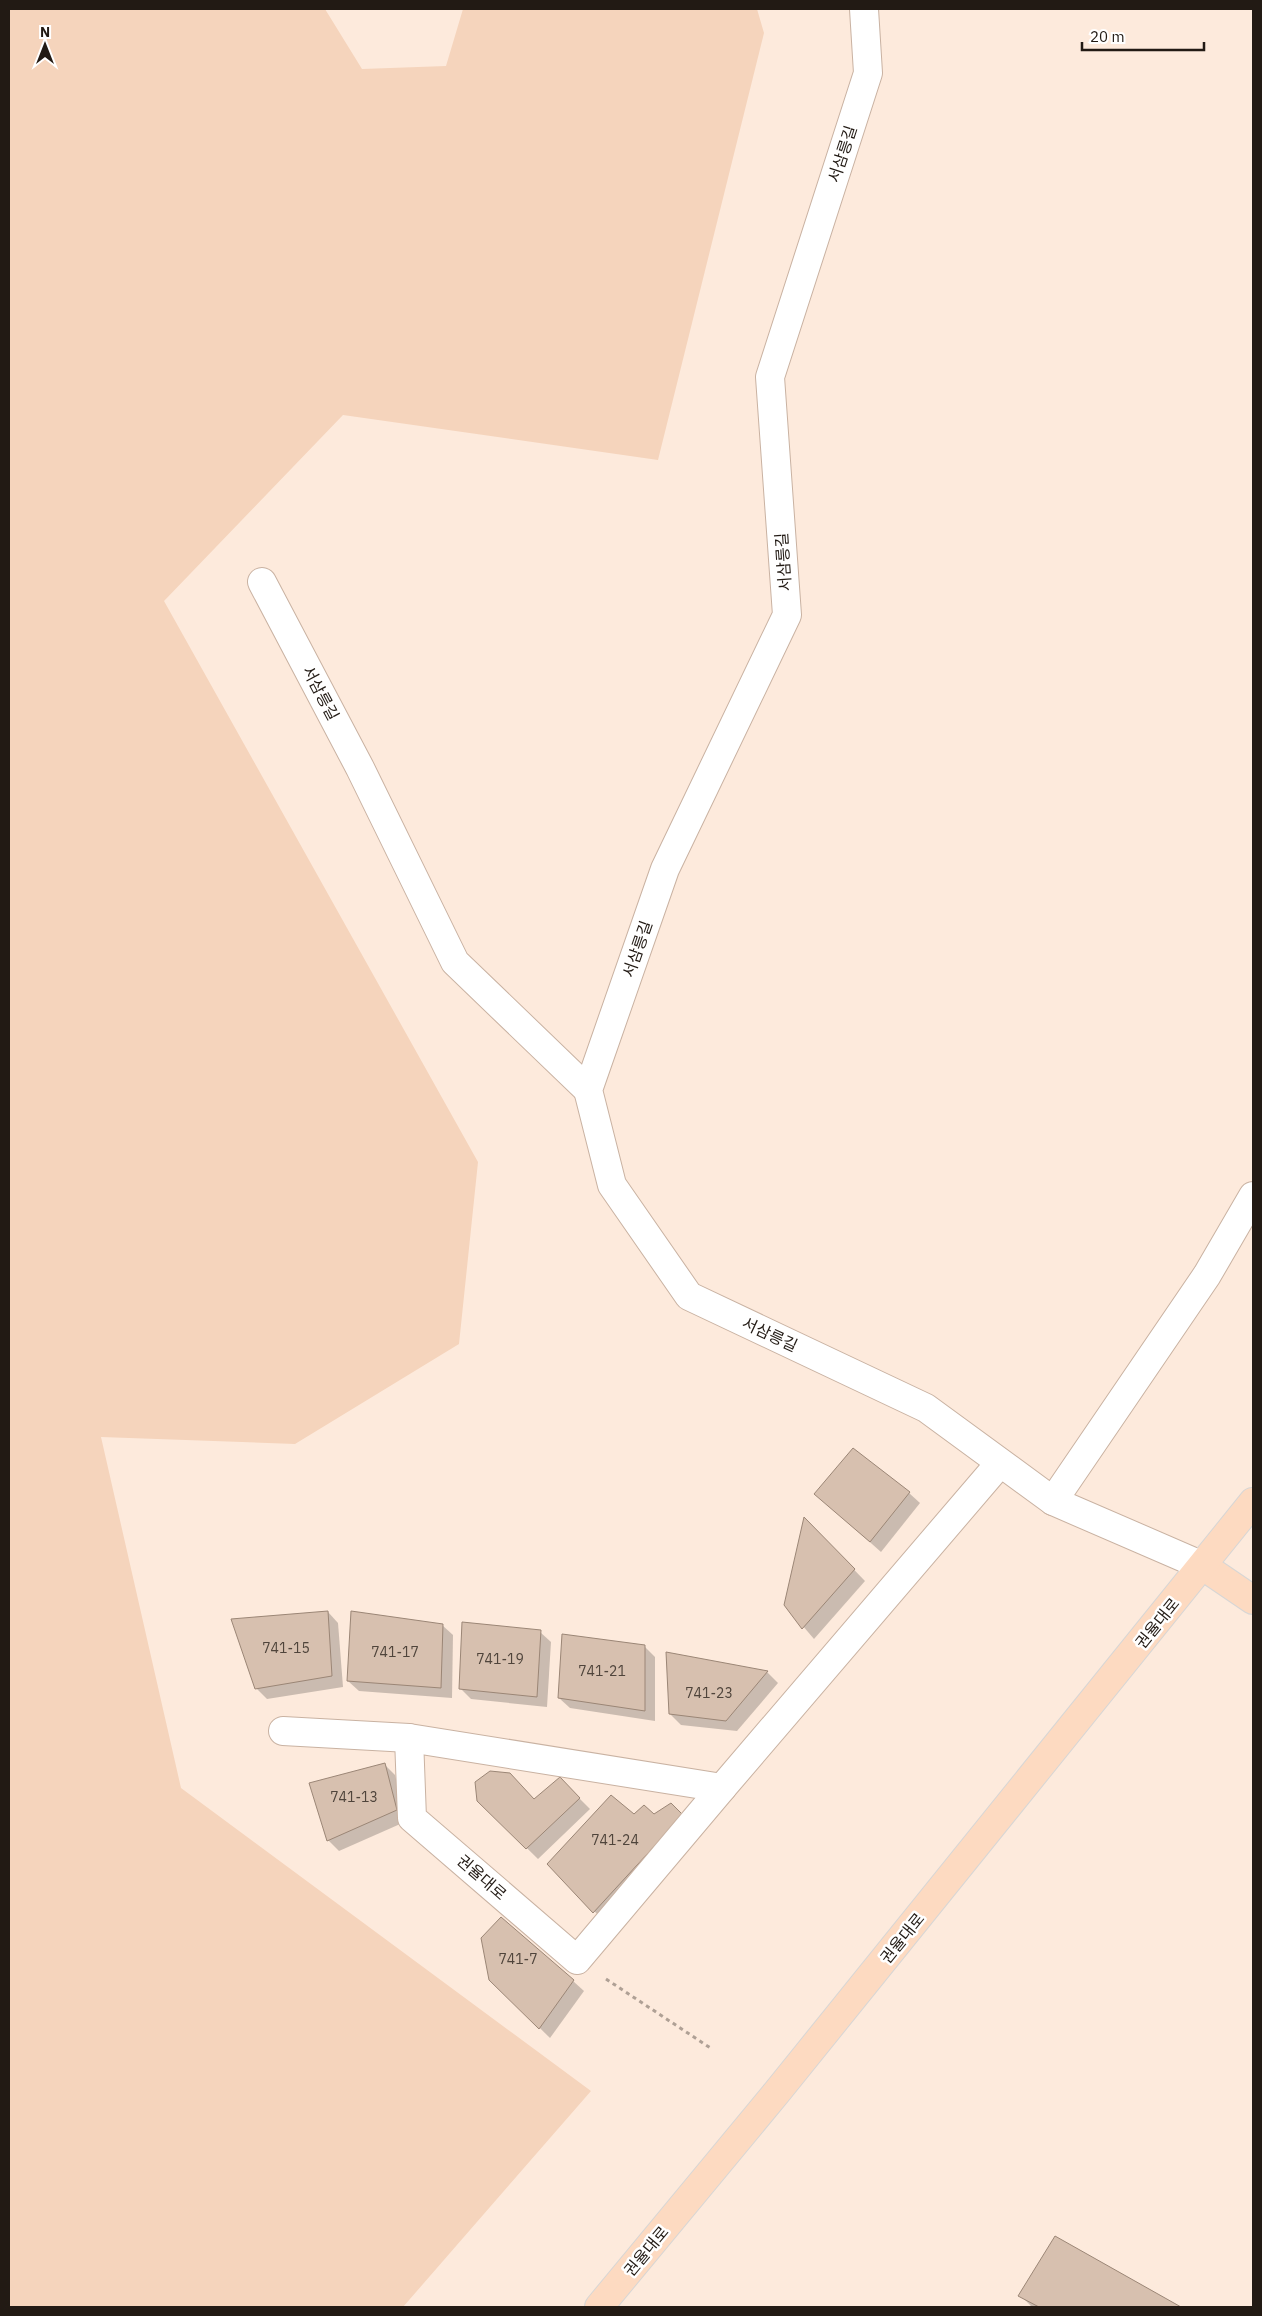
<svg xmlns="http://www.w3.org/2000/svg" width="1262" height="2316" viewBox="0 0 1262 2316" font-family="'IBM Plex Sans','Noto Sans KR',sans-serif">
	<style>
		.green { fill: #f5d4bc }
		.shadow { fill: #0003 }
		.building { fill: #d7c0af; stroke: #9b8676 }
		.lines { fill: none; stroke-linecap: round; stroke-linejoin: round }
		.minor-casing { stroke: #c9b2a2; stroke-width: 30 }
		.major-casing { stroke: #d7d6d5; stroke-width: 30 }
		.path { stroke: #afa095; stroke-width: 3; stroke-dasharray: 4 4; stroke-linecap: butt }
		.minor { stroke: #fff; stroke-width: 28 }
		.major { stroke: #fddac1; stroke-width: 28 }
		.labels { text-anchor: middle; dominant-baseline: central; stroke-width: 5; stroke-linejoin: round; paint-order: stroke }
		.number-label { font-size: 14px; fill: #4f443b }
		.street-label { font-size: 16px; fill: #221a14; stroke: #fff }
	</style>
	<rect width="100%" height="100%" fill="#fdeadc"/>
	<path class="green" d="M9,9H325L362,69L446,66L463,9H757L764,33L658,460L343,415L164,601L478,1162L459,1344L295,1444L101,1437L181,1788L591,2091L403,2307H9Z"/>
	<g class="shadow">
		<path d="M909,1493L920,1503L881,1552L827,1504Z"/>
		<path d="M805,1519L865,1581L814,1639L785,1605Z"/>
		<path d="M328,1612L338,1623L343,1687L267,1699L256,1688Z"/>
		<path d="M442,1625L453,1635L452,1698L359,1691L348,1681Z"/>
		<path d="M540,1632L551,1642L547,1707L471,1699L460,1688Z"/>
		<path d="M644,1646L655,1657V1721L570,1708L559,1698Z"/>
		<path d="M668,1654L767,1672L778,1683L737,1731L681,1725L670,1714Z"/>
		<path d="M384,1764L395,1775L407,1821L339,1851L328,1840Z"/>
		<path d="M560,1779L590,1809L538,1859L478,1800H534Z"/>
		<path d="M634,1816H654L693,1826L605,1922L548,1864Z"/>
		<path d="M490,1979L573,1981L584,1991L550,2038Z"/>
		<path d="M1055,2238L1178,2307H1032L1020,2295Z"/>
	</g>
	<g class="building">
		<path d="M853,1448L910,1492L870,1542L814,1494Z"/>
		<path d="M804,1517L855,1569L802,1629L784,1605Z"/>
		<path d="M328,1611L332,1676L255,1689L231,1619Z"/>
		<path d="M351,1611L443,1624L441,1688L347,1681Z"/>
		<path d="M462,1622L541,1630L537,1697L459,1689Z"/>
		<path d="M562,1634L645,1645V1711L558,1698Z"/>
		<path d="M666,1652L768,1671L726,1721L669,1714Z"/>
		<path d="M385,1763L397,1810L327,1841L309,1783Z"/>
		<path d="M490,1771L510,1773L534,1799L560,1777L580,1798L526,1849L477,1801L475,1782Z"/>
		<path d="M611,1795L634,1814L644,1805L654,1814L671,1803L683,1815L593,1913L547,1864Z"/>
		<path d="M501,1917L574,1980L539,2029L489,1980L481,1938Z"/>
		<path d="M1055,2236L1181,2307H1039L1018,2296Z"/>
	</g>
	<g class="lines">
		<defs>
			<g id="minor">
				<path d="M864,9L868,73L770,377L787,615L665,869L588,1090L612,1185L689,1296L926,1408L1053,1501L1203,1566"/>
				<path d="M262,582L360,768L455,962L588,1090"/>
				<path d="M1053,1501L1207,1275L1253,1196"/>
				<path d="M283,1731L409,1738L722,1788L1000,1463"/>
				<path d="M409,1738L412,1818L577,1960L722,1788"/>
			</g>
			<g id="major">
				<path d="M1203,1566L1253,1600"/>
				<path d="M599,2307L777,2092L1253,1502"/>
			</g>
		</defs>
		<use href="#minor" class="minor-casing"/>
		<use href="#major" class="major-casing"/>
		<path class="path" d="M606,1979L712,2049"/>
		<use href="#minor" class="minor"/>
		<use href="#major" class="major"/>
	</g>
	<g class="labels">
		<g class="number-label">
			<text x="286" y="1648">741-15</text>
			<text x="395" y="1652">741-17</text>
			<text x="500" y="1659">741-19</text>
			<text x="602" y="1671">741-21</text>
			<text x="709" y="1693">741-23</text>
			<text x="354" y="1797">741-13</text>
			<text x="615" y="1840">741-24</text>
			<text x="518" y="1959">741-7</text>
		</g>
		<g class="street-label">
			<text transform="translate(842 154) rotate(-72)">서삼릉길</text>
			<text transform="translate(783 562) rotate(-94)">서삼릉길</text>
			<text transform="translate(321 693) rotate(62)">서삼릉길</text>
			<text transform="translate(637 949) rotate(-71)">서삼릉길</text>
			<text transform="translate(770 1334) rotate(25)">서삼릉길</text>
			<text transform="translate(1157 1623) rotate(-51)">권율대로</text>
			<text transform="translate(482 1877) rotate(41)">권율대로</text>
			<text transform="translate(902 1938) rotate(-51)">권율대로</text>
			<text transform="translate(646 2251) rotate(-50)">권율대로</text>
		</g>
	</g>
	<rect width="1262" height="2316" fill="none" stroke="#221a14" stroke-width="20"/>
	<g transform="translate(45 45)" stroke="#ffffff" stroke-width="4" paint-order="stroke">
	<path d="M0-4L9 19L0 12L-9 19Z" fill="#221a14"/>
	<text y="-8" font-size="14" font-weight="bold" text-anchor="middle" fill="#221a14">N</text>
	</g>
	<path d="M1082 42v8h122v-8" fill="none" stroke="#221a14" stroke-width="2.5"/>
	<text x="1090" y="42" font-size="15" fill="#221a14" stroke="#ffffff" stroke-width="4" paint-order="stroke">20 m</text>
</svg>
